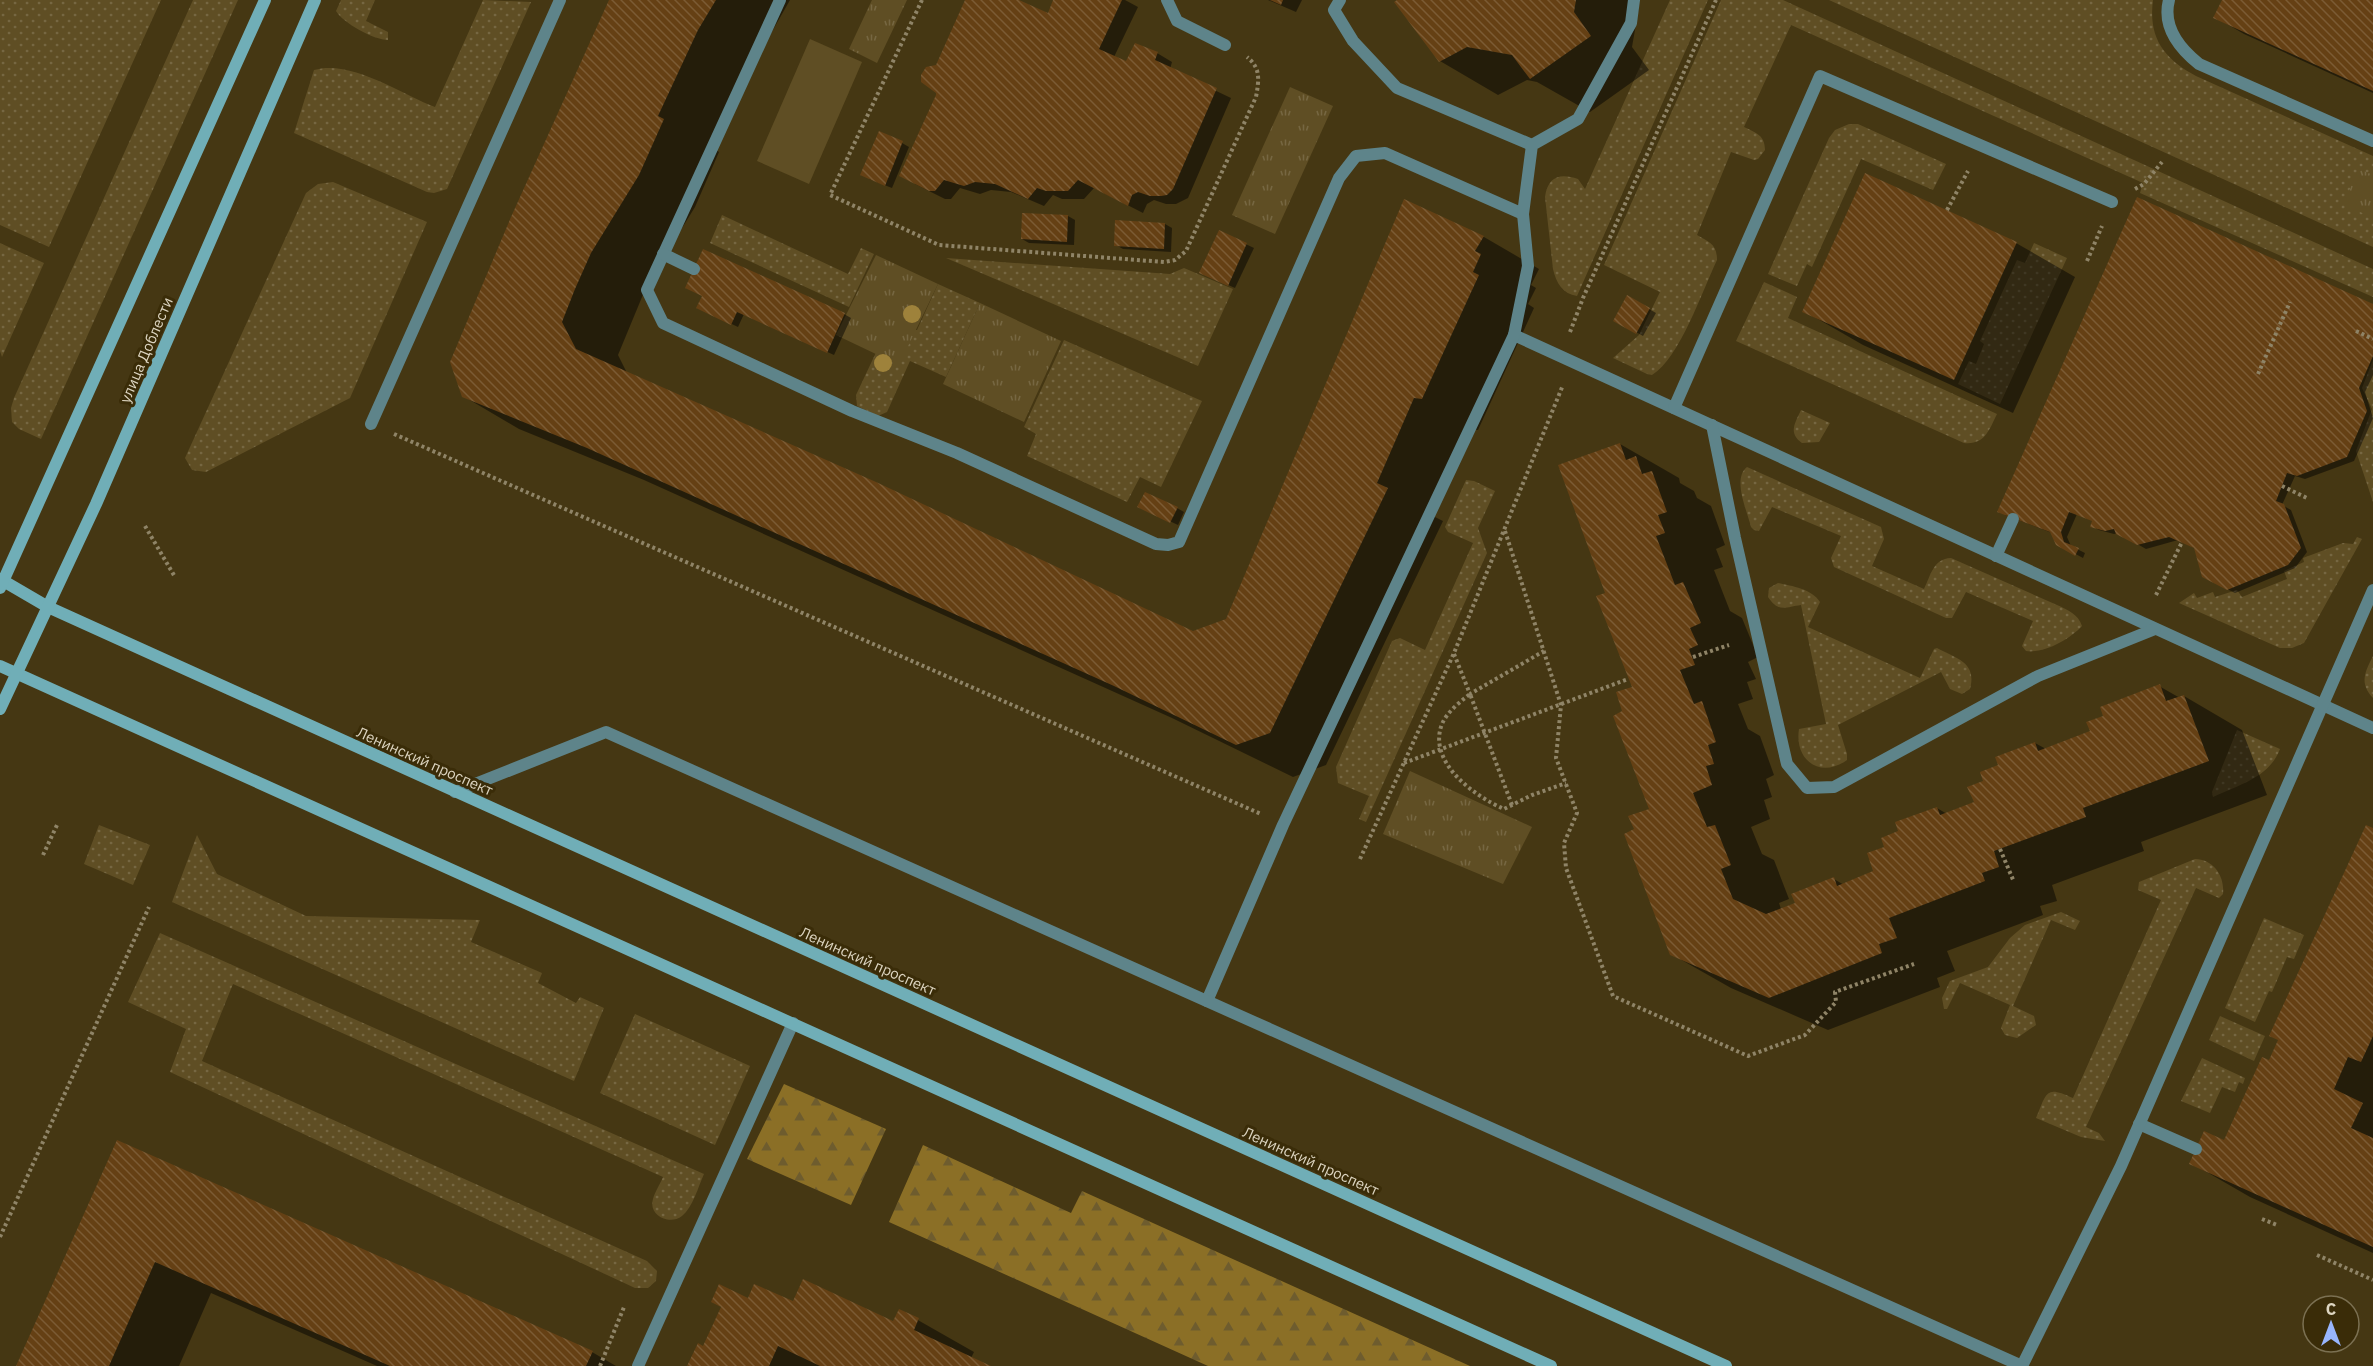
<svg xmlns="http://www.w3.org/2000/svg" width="2373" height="1366" viewBox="0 0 2373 1366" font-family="'IBM Plex Sans',sans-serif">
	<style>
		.grass { fill: url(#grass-dots) }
		.forest { fill: url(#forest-firs) }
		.park { fill: url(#park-tufts) }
		.garden { fill: #5f4e24 }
		.shadow { fill: #0007 }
		.building { fill: url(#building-back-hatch) }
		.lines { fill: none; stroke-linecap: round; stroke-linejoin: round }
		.path { stroke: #8f8467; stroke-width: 4; stroke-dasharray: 3 3; stroke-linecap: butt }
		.lane { stroke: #5e848a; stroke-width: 12 }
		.street { stroke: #5e848a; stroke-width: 12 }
		.secondary { stroke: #70aeb7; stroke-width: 12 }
		.tree { fill: #9e823b }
		.labels { text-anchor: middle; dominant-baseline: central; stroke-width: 6; stroke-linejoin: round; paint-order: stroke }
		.street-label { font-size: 15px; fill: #ddd5c1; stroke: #3a2c08 }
	</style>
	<defs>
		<pattern id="grass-dots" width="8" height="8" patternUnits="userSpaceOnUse" patternTransform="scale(1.5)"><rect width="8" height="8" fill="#5f4e24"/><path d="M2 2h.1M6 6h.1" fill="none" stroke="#766742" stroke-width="1.8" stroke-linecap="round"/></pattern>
		<pattern id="forest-firs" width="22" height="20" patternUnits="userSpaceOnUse" patternTransform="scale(1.5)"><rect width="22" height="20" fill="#8b6f26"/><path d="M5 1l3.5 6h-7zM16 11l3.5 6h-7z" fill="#6e5c2e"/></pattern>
		<pattern id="park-tufts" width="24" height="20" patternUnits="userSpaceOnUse" patternTransform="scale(1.5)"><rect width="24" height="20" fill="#5f4e24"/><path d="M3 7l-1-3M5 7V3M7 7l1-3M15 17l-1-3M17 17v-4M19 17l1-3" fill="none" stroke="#766742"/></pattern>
		<pattern id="building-back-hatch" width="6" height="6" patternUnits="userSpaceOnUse" patternTransform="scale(1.5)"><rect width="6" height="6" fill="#654014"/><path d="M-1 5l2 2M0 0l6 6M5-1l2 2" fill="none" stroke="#7b5b34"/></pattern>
	</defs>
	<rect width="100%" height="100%" fill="#453713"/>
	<g class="grass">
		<path d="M0,0H161L49,247L0,225Z"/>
		<path d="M193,0H238L41,439L19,429L12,422L11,408L14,398Z"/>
		<path d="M341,0H375L366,21L388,32V40C374,40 343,23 336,11Z"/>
		<path d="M483,0L531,2L447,189L434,193L427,192L294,133L314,70C351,59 401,94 435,107Z"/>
		<path d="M1670,0H1708L1577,296C1563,294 1556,283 1553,269L1545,197C1548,176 1560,173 1578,179L1585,189Z"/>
		<path d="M1721,0H1783L2373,269V297L2140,193L2143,183L1791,25L1744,127C1756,133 1765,135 1765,150L1758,159L1754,160L1731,152L1697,235C1709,242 1717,244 1717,260C1702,291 1680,358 1652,375L1647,374L1613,358L1639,335L1660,292L1604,265Z"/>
		<path d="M1829,0H2153C2148,38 2164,59 2196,76L2373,156V247Z"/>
		<path d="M1849,124H1858L1946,164L1933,190L1861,159L1812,267L1807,264L1797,286L1768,274L1829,138L1835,130Z"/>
		<path d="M333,182L427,222L350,398L206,472L192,470L185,458L306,193L318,184Z"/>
		<path d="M722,215L848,274L861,248L874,254L849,307L710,243Z"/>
		<path d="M0,243L44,263L2,357L0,351Z"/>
		<path d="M2034,243L2067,258L2000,404L1958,384L1969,361L1976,364L1984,344L1980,341L2017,260L2025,263Z"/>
		<path d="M946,258L1170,274L1184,268L1233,289L1198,366Z"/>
		<path d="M1764,282L1797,297L1788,318L1997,414C1989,430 1985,445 1964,443L1736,341Z"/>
		<path d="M938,284L980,303L946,377L910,361L887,412L878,416L857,406L856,395L888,327L917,330Z"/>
		<path d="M1064,340L1202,401L1161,487L1140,477L1127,502L1027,456L1036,434L1024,427Z"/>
		<path d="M2373,360V502L2356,451L2372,409L2362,388Z"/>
		<path d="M1801,410L1830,423L1819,442L1802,443C1788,433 1795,423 1801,410Z"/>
		<path d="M1747,467L1881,527L1884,539L1872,566L1924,589C1931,575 1933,559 1951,558L2057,605C2068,610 2078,614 2082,626C2070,639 2044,654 2026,651L2022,646L2033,621L1966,592L1952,618H1946L1834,567L1831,558L1841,536L1772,507L1759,531L1754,530L1751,527C1747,510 1732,479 1747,467Z"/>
		<path d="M1466,480L1474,481L1495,491L1478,528L1487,553L1366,822L1359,819L1369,796L1338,783L1336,767L1392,641L1400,638L1425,650L1473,543L1448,532L1445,527Z"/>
		<path d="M2357,537L2362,539L2304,643L2292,648H2280L2179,603L2194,593L2197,598L2213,592L2215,597L2237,590L2242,597L2287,579L2284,571L2304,562L2303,558L2343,543L2353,544Z"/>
		<path d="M1778,583C1792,586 1812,589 1820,602L1808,627L1920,678L1934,649L1937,648C1957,659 1977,662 1970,689L1962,694L1950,689L1941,672L1838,725L1847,754V760C1821,779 1794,761 1799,729L1826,724L1801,605C1785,607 1779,613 1768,597L1769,588Z"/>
		<path d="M2373,656V698C2359,683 2365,672 2373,656Z"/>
		<path d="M2237,730L2280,749C2269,778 2238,785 2213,797L2212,792Z"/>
		<path d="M99,825L150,845L133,885L84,864Z"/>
		<path d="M197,835L217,874L306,916L480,920L471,942L542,973L538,983L576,1003L580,997L604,1008L574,1081L172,902Z"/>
		<path d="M2195,859C2213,859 2225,876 2223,894L2219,898L2196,888L2086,1127L2099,1133L2105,1141L2081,1137L2036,1118C2047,1092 2045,1085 2073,1098L2161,900L2138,890L2139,882Z"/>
		<path d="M2061,912L2080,921L2075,930L2051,920L2013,1006L2034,1016L2036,1025L2017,1038L2005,1035L2001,1028L2010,1005L1960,983L1947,1009H1944L1942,998L1950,981L1988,967L2010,938L2025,925Z"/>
		<path d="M2264,918L2304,935L2294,959L2287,957L2272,992L2269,991L2255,1022L2225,1008Z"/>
		<path d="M160,933L704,1174C698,1187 693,1207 682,1216C669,1226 648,1215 653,1199C655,1192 660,1184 663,1177L233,984L202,1061L647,1261L657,1271L656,1281L648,1288H635L170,1072L186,1029L128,1002Z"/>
		<path d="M635,1014L750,1066L715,1145L600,1093Z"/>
		<path d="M2220,1016L2265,1036L2254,1061L2209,1040Z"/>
		<path d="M2202,1058L2245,1078L2243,1084L2239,1082L2235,1092L2222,1087L2210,1113L2181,1101Z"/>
	</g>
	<g class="forest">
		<path d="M784,1084L886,1129L851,1205L747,1159Z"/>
		<path d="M923,1145L1071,1213L1082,1191L1470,1366H1208L889,1222Z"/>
	</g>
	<g class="park">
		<path d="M872,0H907L877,63L849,49Z"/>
		<path d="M1290,87L1333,106L1275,234L1232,215Z"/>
		<path d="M2359,169L2373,175V218L2343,204Z"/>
		<path d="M876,255L938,284L899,365L836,335Z"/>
		<path d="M980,303L1061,341L1024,422L943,384Z"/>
		<path d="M1410,771L1532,827L1503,884L1383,834Z"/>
	</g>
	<path class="garden" d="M810,39L862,62L809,184L757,161Z"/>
	<g class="shadow">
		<path d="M611,0H790L754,63L714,149L719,152L695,207L647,285L618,355L627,373L1193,633L1227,621L1404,201L1484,237L1539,269L1531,285L1536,288L1528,304L1534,308L1478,430L1470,429L1433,516L1443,521L1326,765L1293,777L1172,718L644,480L519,429L463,396Z"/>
		<path d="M966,0H1016L1049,15L1055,0H1125L1138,7L1114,57L1127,63L1157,53L1172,62L1170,69L1231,98L1188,198L1176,204H1166L1154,200L1147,204L1143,213L1094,188L1084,199H1062L1053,195L1044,206L1011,192L991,190L980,194L960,188L951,199H945L915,184L938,95L937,66Z"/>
		<path d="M1268,0H1302L1296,12Z"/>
		<path d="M1400,0H1635L1639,7L1632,47L1649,70L1590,112L1537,82L1527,80L1498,95L1440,61Z"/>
		<path d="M2223,0H2373V93L2244,34L2215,17Z"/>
		<path d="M902,143L909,147L892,188L869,179Z"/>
		<path d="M1866,175L2016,243L2075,277L2013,413L1863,345L1804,311Z"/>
		<path d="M1024,214L1068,216L1075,220L1074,245L1029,243L1022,239Z"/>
		<path d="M1165,224L1172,228L1171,252L1123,249L1116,245Z"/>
		<path d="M1220,232L1254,248L1235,288L1208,276Z"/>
		<path d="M1628,297L1656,313L1643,336L1615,320Z"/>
		<path d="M2373,306V375L2365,392L2373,418L2354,461L2305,479L2295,476L2282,505L2291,510L2307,552L2295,568L2235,593L2211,581L2195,548L2178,540L2146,549L2118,533L2114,534L2099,530L2092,526L2093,521L2077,514L2067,537L2071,546L2085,553L2083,558L2057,544L2052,533L2005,515Z"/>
		<path d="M698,308L844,314L851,318L834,355L744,314L738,327Z"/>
		<path d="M1620,444L1679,478L1680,483L1694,491L1697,498L1711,506L1725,545L1716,549L1723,567L1714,570L1730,611L1742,618L1758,657L1748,662L1756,679L1747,682L1753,699L1738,704L1748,729L1760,736L1774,775L1766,779L1772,797L1764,800L1770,819L1751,827L1762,854L1774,860L1789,899L1779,903L1781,909L1797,904L1834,879L1844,885L1875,872L1886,848L1900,831L1937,808L1947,814L1976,803L1985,782L2000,766L2035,743L2046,749L2092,732L2105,716L2159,686L2180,698L2184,696L2242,730L2267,795L2141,842L2144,851L2052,885L2057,901L2040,906L2043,915L1947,951L1955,971L1937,978L1940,987L1828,1030L1731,988L1671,954L1636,830L1651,810L1624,712L1634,688L1607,594Z"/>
		<path d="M1177,508L1184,512L1178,525L1146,510Z"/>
		<path d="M2373,830V1253L2250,1197L2191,1163L2225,1142L2270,1062Z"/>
		<path d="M118,1142L592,1352L616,1366H377L211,1293L179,1366H18Z"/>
		<path d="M749,1300L794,1303L894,1323L909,1315L974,1352L971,1358L988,1366H689Z"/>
	</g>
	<g class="building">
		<path d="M609,0H716L698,30L658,116L664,119L639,175L591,253L575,289L562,322L576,349L876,482L1193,631L1226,619L1404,199L1484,236L1475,251L1481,254L1473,272L1479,275L1422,399L1414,398L1377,483L1388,488L1270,733L1236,745L1114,686L587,448L462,397L450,362L511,217Z"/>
		<path d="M965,0H1019L1048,13L1053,0H1122L1099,49L1126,61L1135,43L1158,52L1155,60L1217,88L1173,189L1167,195L1161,196H1150L1138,192L1132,195L1128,206L1078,180L1068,191H1046L1037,188L1028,199L995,184L975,182L964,186L944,180L935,191H929L899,176L936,95V93L921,82V75L926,67L936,65Z"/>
		<path d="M1270,0H1283L1281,5Z"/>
		<path d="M1397,0H1576L1574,12L1591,36L1530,79L1512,55L1467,47L1439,62L1394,2Z"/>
		<path d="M2222,0H2373V91L2213,18Z"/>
		<path d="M879,131L903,141L885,186L860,175Z"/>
		<path d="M1865,173L2017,242L1954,380L1802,312Z"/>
		<path d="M2137,197L2373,304V356L2359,388L2367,411L2347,457L2297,476L2287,473L2276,501L2284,504L2301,548L2288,565L2227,590L2202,577L2194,548L2169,537L2137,545L2116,534L2114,529L2105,531L2090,527L2092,521L2069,512L2061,532L2064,542L2079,548L2075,556L2056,545L2050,532L1997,512Z"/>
		<path d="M1022,213L1068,215L1067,242L1021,239Z"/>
		<path d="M1115,220L1165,223L1164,249L1114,246Z"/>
		<path d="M1219,230L1247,243L1228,286L1199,273Z"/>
		<path d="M703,249L845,313L827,353L737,312L731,325L696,308L702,296L685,288Z"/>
		<path d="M1627,295L1650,308L1636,334L1613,321Z"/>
		<path d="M1620,443L1626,460L1636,456L1642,474L1652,471L1667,512L1658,515L1665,533L1656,536L1675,585L1683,582L1701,623L1690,628L1698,645L1689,649L1695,665L1680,670L1694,704L1702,701L1716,742L1708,745L1714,764L1706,766L1712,785L1693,793L1707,827L1715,825L1731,865L1721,869L1733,899L1766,914L1795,903L1791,894L1834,877L1837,886L1873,871L1867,853L1884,847L1881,838L1898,831L1895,822L1937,807L1940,815L1974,802L1967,787L1983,781L1980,772L1998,765L1995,757L2035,742L2038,751L2090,731L2086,722L2103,716L2100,707L2160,684L2166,701L2184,695L2209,761L2083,808L2086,817L1994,851L1999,867L1982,873L1985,881L1889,918L1897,938L1879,944L1882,953L1769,998L1670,955L1624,834L1634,829L1628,816L1649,809L1613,716L1622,711L1616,692L1632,687L1596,596L1605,593L1558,465Z"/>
		<path d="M1145,492L1178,507L1170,523L1137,507Z"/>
		<path d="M2366,825L2373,828V1036L2361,1062L2348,1057L2334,1089L2363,1103L2351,1128L2373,1138V1247L2189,1164L2204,1131L2224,1140L2262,1057L2269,1060L2278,1040L2269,1036Z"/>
		<path d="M117,1140L593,1351L586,1366H390L155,1262L109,1366H16Z"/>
		<path d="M803,1279L893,1321L899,1309L910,1314L919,1318L914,1330L991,1366H820L778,1346L769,1366H687L698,1343L703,1346L721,1307L711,1302L719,1284L748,1298L754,1284L793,1301Z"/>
	</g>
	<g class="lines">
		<g class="path">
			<path d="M922,0L830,195L939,245L1164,262L1175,260L1186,251L1256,97C1259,80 1261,68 1247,57"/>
			<path d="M2135,189L2144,184L2162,162"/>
			<path d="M1947,210L1968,171"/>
			<path d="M2087,261L2102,226"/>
			<path d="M2356,331L2373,339"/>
			<path d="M1570,332L1583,298L1716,0"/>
			<path d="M2258,374L2290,302"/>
			<path d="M394,434L1261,814"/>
			<path d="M2282,486L2309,499"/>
			<path d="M145,526L175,577"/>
			<path d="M1505,531L1561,705L1556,758L1577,813L1564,843L1566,868L1613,996L1748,1056L1805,1035L1836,1002L1835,992L1914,964"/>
			<path d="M2156,595L2182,542"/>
			<path d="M1454,654L1470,694L1544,651"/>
			<path d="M1693,657L1729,645"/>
			<path d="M1404,763L1628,679"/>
			<path d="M1512,805L1470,694C1460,702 1447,712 1442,724C1427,762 1474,796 1504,809L1532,795L1566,783"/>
			<path d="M2000,849L2014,882"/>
			<path d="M43,855L57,825"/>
			<path d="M1360,859L1454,653L1563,385"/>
			<path d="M2262,1219L2277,1225"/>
			<path d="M0,1237L149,907"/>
			<path d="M2317,1255L2373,1280"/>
			<path d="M600,1366L624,1307"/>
		</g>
		<g class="lane">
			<path d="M780,0L647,290L663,323L852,411L957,453L1156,544L1168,545L1179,542L1339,178L1356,156L1385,153L1523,214"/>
			<path d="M1167,0L1177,21L1225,45"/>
			<path d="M1340,0L1334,10L1353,41L1397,88L1532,145"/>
			<path d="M2169,0C2162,27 2179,48 2199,64L2373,141"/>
			<path d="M663,254L694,269"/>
			<path d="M1514,335L2373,728"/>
			<path d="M1674,408L1820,76L2112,202"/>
			<path d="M371,424L560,0"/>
			<path d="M1712,425L1735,538L1787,764L1807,788L1834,787L2038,676L2155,629"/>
			<path d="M1996,556L2013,519"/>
			<path d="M1207,1001L1283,825L1514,335L1528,266L1523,214L1532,145L1578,119L1631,23L1634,0"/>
			<path d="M2139,1124L2196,1149"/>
			<path d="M638,1366L793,1023"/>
			<path d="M2022,1366L2121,1166L2373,590"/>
		</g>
		<path class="street" d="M455,792L606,732L2022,1366"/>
		<g class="secondary">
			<path d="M0,579L48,607L1726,1366"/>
			<path d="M0,588L265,0"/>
			<path d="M0,666L1551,1366"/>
			<path d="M0,709L96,504L315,0"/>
		</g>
	</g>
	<g class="tree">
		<circle cx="912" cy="314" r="9"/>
		<circle cx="883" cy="363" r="9"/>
	</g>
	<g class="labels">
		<g class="street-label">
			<text transform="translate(146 350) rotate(-67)">улица Доблести</text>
			<text transform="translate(425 761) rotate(24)">Ленинский проспект</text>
			<text transform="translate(868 961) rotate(24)">Ленинский проспект</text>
			<text transform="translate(1311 1161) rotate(24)">Ленинский проспект</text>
		</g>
	</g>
	<g transform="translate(2331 1324)"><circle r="28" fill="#3a2c08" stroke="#7b7052" stroke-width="1.5"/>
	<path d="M0-4.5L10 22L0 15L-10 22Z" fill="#98b5fd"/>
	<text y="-9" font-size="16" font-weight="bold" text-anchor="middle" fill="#ddd5c1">С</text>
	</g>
</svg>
